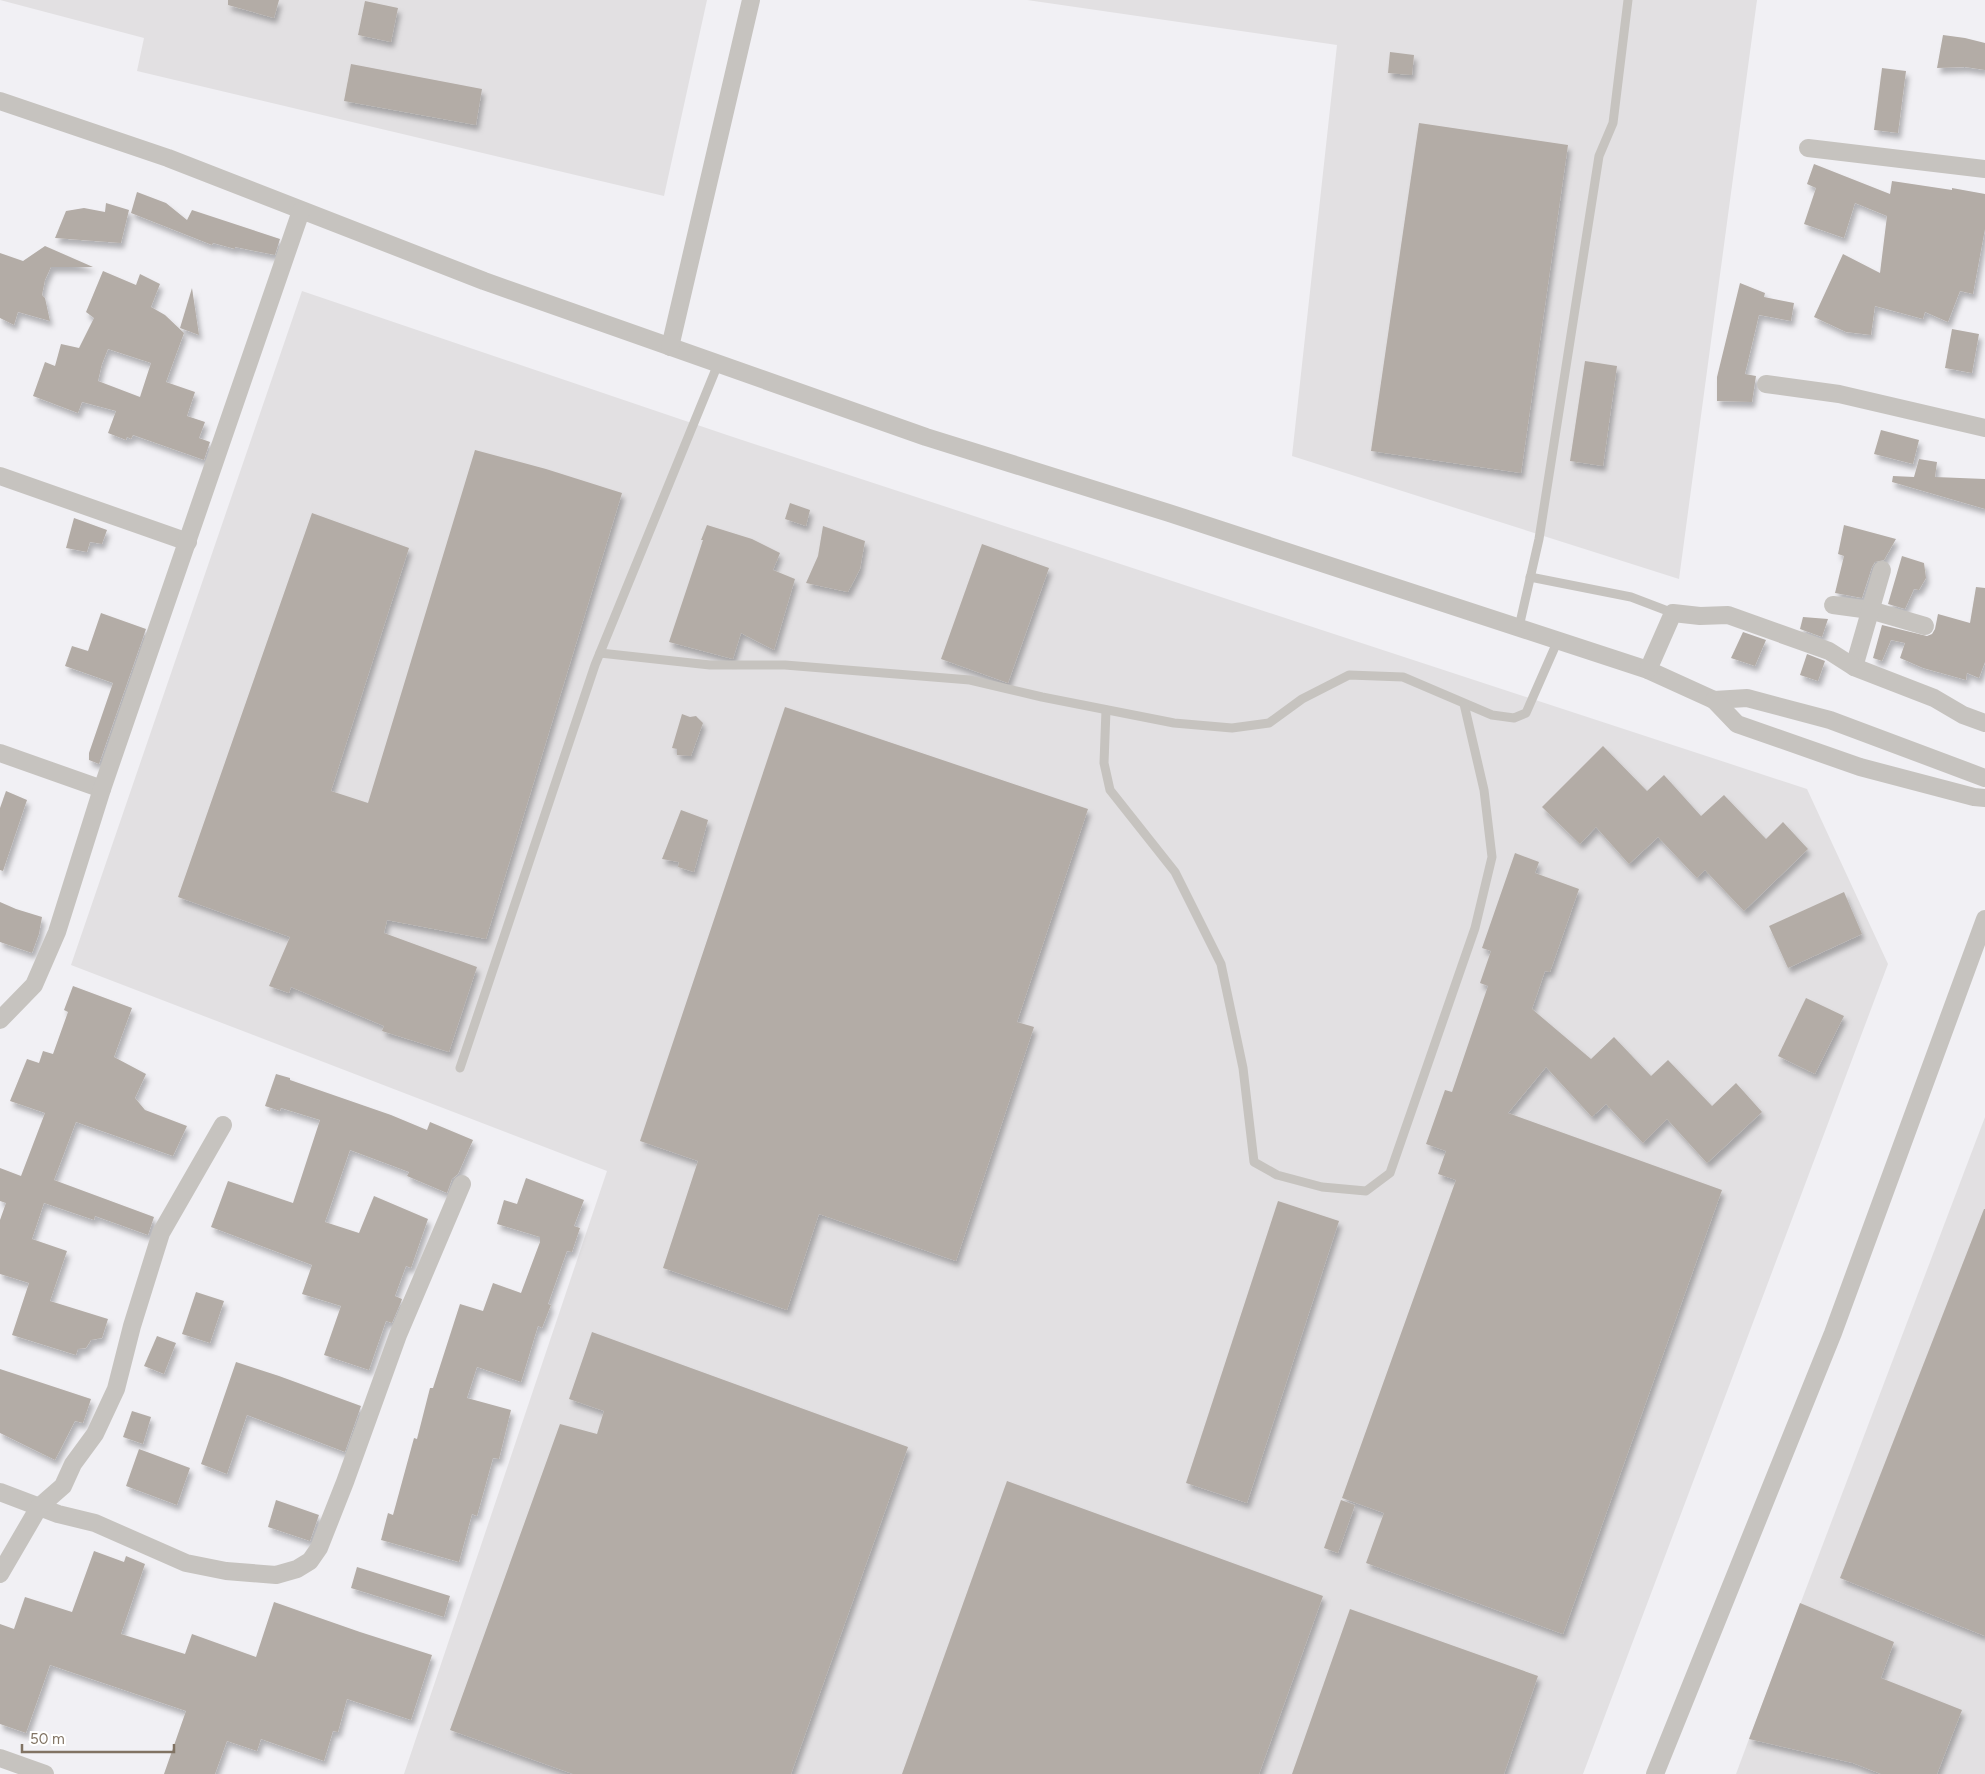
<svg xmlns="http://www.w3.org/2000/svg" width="1985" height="1774" viewBox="0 0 1985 1774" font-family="Figtree,sans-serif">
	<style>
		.built { fill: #e2e0e2 }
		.building { fill: #b3aca6; fill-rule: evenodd; filter: url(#shadow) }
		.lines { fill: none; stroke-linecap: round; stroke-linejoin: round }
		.service { stroke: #c6c3bf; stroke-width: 9 }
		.minor { stroke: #c6c3bf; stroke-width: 18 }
	</style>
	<defs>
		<filter id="shadow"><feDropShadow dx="3" dy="5.5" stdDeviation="2.5" flood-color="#0004"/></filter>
	</defs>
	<rect width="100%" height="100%" fill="#f1f0f4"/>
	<g class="built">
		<path d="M0,0H707L664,196L137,71L144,38Z"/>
		<path d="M1027,0H1757L1679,579L1292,456L1337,45Z"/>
		<path d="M302,291L727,435L1807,789L1888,964L1583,1774H404L607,1171L71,965Z"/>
		<path d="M1985,1117V1774H1736L1749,1739Z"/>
	</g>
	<g class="building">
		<path d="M228,0H279L274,18L228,5Z"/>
		<path d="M365,1L398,8L391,42L358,35Z"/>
		<path d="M1943,35L1965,38L1985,43V70L1965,67L1937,68Z"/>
		<path d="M1390,52L1414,55L1412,75L1388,73Z"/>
		<path d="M351,64L482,89L476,125L344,101Z"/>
		<path d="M1882,68L1906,71L1898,133L1874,130Z"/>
		<path d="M1419,123L1568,145L1521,473L1371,451Z"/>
		<path d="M1814,164L1890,194L1892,181L1952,190V188L1985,194V229L1973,294L1960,291L1948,322L1925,312L1923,319L1875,306L1871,335L1846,332L1814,317L1843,254L1880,273L1887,216L1855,203L1844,238L1804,224L1816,188L1807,184Z"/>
		<path d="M137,192L166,203L187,220L192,210L280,239L275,255L235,247V249L213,243L212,245L131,213Z"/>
		<path d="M106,203L129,210L121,243L55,238L66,211L84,208L105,212Z"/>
		<path d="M45,246L93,267H51L45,280L42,295L45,298L50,321L18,312L14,325L0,318V253L23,261Z"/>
		<path d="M103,271L136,285L140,274L160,284L151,307L165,315L184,333L166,382L195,392L187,416L205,422L199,438L210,442L204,460L133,435L131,439L127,437L126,440L108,433L116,411L82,402L78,413L33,396L45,362L55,366L61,344L79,348L94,318L86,312ZM108,349L151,363L140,397L98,381L102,364Z"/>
		<path d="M1740,283L1765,293L1764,297L1794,303L1791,321L1759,315L1745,374L1756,376L1752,402L1717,401V377Z"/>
		<path d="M192,288L199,335L180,328Z"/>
		<path d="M1952,329L1979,334L1972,373L1945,368Z"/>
		<path d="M1585,361L1617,366L1603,466L1570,461Z"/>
		<path d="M1881,430L1919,440L1913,464L1874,454Z"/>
		<path d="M475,450L546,469L622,493L486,939L387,920L384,933L477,967L449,1052L382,1031L384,1026L291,987L289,993L269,986L290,937L178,897L312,513L409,548L331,791L368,803Z"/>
		<path d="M1919,459L1937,462L1935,477L1985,479V509L1892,482L1893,476L1914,477Z"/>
		<path d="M790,503L810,510L806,526L785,519Z"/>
		<path d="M74,518L107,530L102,544L90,542L87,552L66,548Z"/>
		<path d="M707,525L752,539L780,553L773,570L795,579L774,650L741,633L733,659L669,642L703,540H701Z"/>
		<path d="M1844,525L1896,539L1884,560L1875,562L1872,567L1862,598L1835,593L1844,556L1838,554Z"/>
		<path d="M823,526L865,541L860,569L848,592L806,583L818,556Z"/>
		<path d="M982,544L1049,568L1008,683L941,659Z"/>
		<path d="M1902,556L1924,563L1926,578L1919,590L1914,589L1905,609L1888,604Z"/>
		<path d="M1976,587L1985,588V662L1979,678L1967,673L1966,680L1923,668L1900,658L1905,643L1891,640L1882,661L1873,658L1882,625L1927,636L1932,634L1935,629L1938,614L1970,623Z"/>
		<path d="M101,613L146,629L99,764L89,760V753L113,683L65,666L72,646L88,651Z"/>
		<path d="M1803,617L1828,619L1822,637L1800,629Z"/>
		<path d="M1743,632L1766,640L1755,666L1731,658Z"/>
		<path d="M1807,654L1825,661L1818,681L1800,675Z"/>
		<path d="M785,707L1088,809L1017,1022L1034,1027L956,1261L819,1214L787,1310L663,1268L698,1161L640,1141Z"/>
		<path d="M682,714L690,717L696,716L703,723L691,756L677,755V749L672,748Z"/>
		<path d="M1603,746L1647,791L1664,775L1701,816L1724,795L1766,839L1783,822L1808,849L1744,911L1705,870L1697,878L1658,837L1629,864L1596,827L1580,844L1542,807Z"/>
		<path d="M6,791L27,800L3,871L0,870V808Z"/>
		<path d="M681,810L708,820L694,872L678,867L679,862L662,859Z"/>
		<path d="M1515,853L1539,862L1535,873L1579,889L1550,972L1545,971L1532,1009L1591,1059L1614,1037L1651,1076L1668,1060L1712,1106L1736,1083L1762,1112L1707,1163L1667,1119L1643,1143L1606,1104L1592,1117L1546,1067L1508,1113L1722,1190L1563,1634L1366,1563L1384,1513L1342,1498L1456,1180L1438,1174L1446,1151L1426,1144L1445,1090L1452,1092L1488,986L1480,983L1491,951L1482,948Z"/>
		<path d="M1844,892L1862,934L1788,968L1769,926Z"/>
		<path d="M0,902L16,909L42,917L39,934L32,953L0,942Z"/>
		<path d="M73,986L132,1008L114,1057L146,1074L135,1098L145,1110L187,1126L173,1156L76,1122L54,1180L154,1217L148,1235L95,1216L94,1220L44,1203L32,1239L67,1251L50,1301L108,1319L102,1338L91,1340L86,1348L78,1349L76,1355L12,1335L29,1283L0,1274V1220L6,1203L0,1201V1168L21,1176L45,1113L10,1101L27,1059L39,1063L43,1051L53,1054L68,1012L64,1010Z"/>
		<path d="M1806,998L1844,1016L1815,1074L1778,1056Z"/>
		<path d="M276,1074L290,1078V1080L391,1115L427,1130L430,1122L473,1140L458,1174L452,1179L447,1193L407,1176L409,1172L350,1150L325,1222L359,1233L374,1196L428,1219L411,1268L406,1266L395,1296L402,1299L401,1302L392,1323L386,1321L369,1370L324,1355L341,1306L302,1294L312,1265L211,1227L228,1181L293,1203L320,1120L281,1108L280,1111L265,1106Z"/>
		<path d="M526,1178L584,1200L574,1226L580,1228L572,1252L567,1251L548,1304L551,1305L542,1328L538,1326L521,1382L477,1367L467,1398L511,1410L499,1459L493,1458L477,1516L472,1514L459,1562L381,1540L388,1513L393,1515L414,1438L417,1439L430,1388H433L460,1304L483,1311L493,1283L521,1293L540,1242V1237L497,1224L504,1200L517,1204Z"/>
		<path d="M1278,1201L1339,1221L1247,1503L1186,1483Z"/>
		<path d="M1984,1209H1985V1636L1840,1578Z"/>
		<path d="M196,1292L224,1301L210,1343L182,1334Z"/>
		<path d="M592,1332L908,1447L791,1774H573L450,1730L560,1424L597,1434L604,1411L569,1399Z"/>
		<path d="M157,1336L176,1343L164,1374L144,1366Z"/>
		<path d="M236,1362L279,1376L361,1406L345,1452L247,1415L227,1474L201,1464Z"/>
		<path d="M0,1369L91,1399L83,1423L75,1421L55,1460L0,1433Z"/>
		<path d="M132,1411L151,1417L143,1444L123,1437Z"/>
		<path d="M139,1449L190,1468L177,1505L126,1486Z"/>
		<path d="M1007,1481L1323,1596L1259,1774H902Z"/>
		<path d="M276,1500L319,1515L310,1541L268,1527Z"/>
		<path d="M1341,1500L1355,1505L1338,1553L1324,1548Z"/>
		<path d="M94,1551L124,1562L126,1556L145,1564L121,1634L185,1654L192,1634L256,1657L274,1602L360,1632L432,1655L411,1720L347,1699L338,1732L333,1731L324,1761L261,1739L257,1751L227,1741L215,1774H164L186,1711L50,1665L26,1733L0,1724V1624L14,1629L25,1597L72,1612Z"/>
		<path d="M357,1567L450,1596L444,1617L351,1588Z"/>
		<path d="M1800,1603L1894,1642L1881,1678L1962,1710L1937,1774H1881L1853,1763L1749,1739Z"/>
		<path d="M1350,1609L1538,1676L1504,1774H1292Z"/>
	</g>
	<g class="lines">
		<g class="service">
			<path d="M1530,577L1631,597L1673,613"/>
			<path d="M1519,627L1539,539L1599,156L1613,123L1628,0"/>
			<path d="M600,653L710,665H785L970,680L1042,697L1174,723L1232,728L1269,723L1302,699L1349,675L1403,677L1492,715L1514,718L1526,713L1558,640"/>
			<path d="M1106,710L1104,763L1110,790L1175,872L1221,964L1243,1068L1254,1162L1277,1175L1322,1187L1366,1191L1390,1173L1475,928L1492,857L1484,790L1464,704"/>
			<path d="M460,1068L595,665L718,364"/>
		</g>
		<g class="minor">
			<path d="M0,101L168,158L484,281L926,437L1169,513L1648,670L1714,700L1747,698L1830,720L1985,778"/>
			<path d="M1808,148L1985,169"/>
			<path d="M670,347L751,0"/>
			<path d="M1766,384L1839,394L1985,428"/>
			<path d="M0,476L188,542"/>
			<path d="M1833,605L1870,610L1925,626"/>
			<path d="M1854,667L1882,570"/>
			<path d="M1648,670L1673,613L1700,616L1728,615L1829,651L1854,667L1934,698L1963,715L1985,723"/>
			<path d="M1714,700L1737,724L1860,767L1974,797L1985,798"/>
			<path d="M0,753L102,789"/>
			<path d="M0,1020L34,985L57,932L102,789L301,211"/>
			<path d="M0,1492L58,1514L95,1523L186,1563L226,1571L276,1575L297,1569L310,1561L319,1548L345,1482L398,1335L462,1184"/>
			<path d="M0,1574L39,1507L63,1486L73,1464L95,1434L116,1389L132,1326L161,1233L223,1125"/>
			<path d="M0,1758L45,1774"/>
			<path d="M1655,1774L1833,1333L1985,919"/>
		</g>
	</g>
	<path d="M22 1744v8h152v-8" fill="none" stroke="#817363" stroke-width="2.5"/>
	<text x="30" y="1744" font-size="15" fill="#817363" stroke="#ffffff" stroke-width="4" paint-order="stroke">50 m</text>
</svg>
